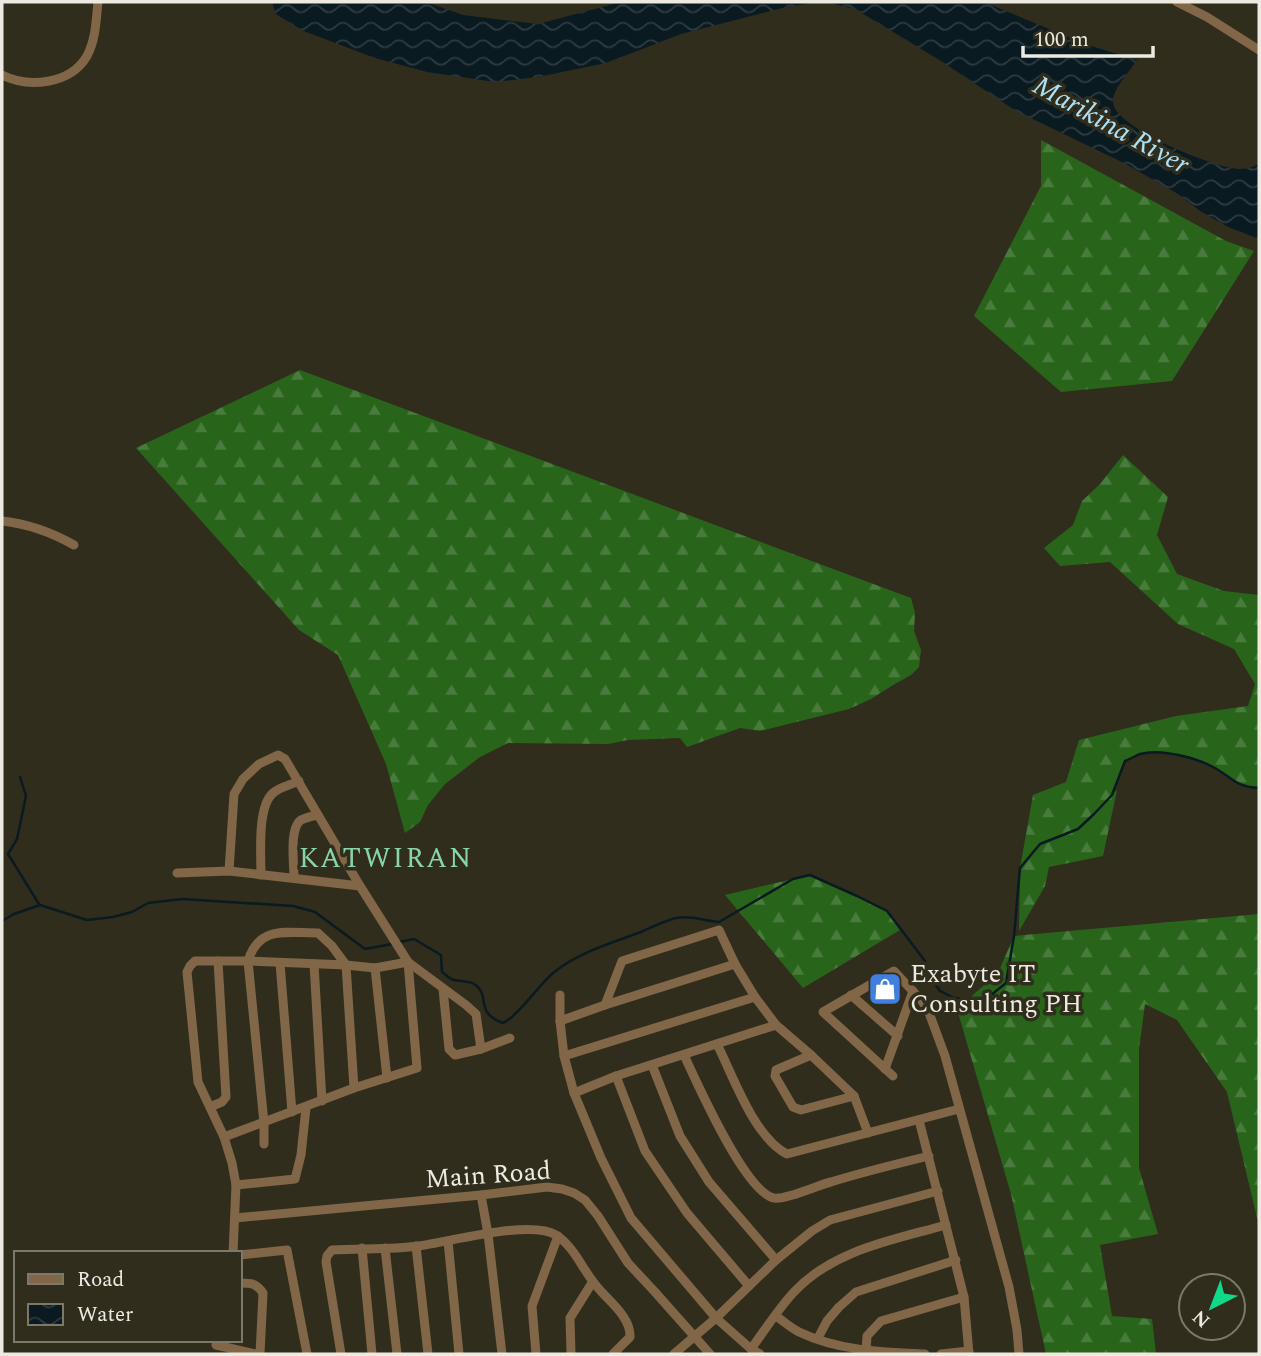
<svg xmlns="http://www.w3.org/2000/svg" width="1261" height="1356" viewBox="0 0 1261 1356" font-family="Spectral,serif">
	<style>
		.forest { fill: url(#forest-firs) }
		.water { fill: url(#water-waves) }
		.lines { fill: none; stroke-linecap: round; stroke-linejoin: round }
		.stream { stroke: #0a1a21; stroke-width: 2.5 }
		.minor { stroke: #816647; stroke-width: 9 }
		.labels { text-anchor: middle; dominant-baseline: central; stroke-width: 7; stroke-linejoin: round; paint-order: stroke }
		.poi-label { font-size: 26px; fill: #edebe1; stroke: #302d1d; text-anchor: start }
		.street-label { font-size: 26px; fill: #edebe1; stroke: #302d1d }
		.water-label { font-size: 28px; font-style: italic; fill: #ace1f8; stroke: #302d1d }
		.neighbourhood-label { font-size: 28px; letter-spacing: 2px; fill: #88d5a9; stroke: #302d1d }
	</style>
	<defs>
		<pattern id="forest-firs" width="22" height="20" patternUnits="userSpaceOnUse" patternTransform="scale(1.75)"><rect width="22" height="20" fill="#28651b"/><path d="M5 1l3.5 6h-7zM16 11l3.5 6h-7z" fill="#487b3c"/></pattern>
		<pattern id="water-waves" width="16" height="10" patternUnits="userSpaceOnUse" patternTransform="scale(1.75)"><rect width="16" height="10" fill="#0a1a21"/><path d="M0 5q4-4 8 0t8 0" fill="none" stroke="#2e3b41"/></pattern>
	</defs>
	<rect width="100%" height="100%" fill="#302d1d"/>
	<g class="forest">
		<path d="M1041,140L1226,241L1254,251L1172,381L1061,392L974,316L1041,186Z"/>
		<path d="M300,370L911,598L915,613L914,631L921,650L919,667L911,675L893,685L871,699L849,709L760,731L740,728L687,747L680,738L628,740L608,744L508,743L480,757L445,784L428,805L420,822L405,833L386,764L338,655L299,630L136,448Z"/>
		<path d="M1123,455L1168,497L1157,535L1177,574L1224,591L1259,595V788C1234,786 1234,779 1215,768C1197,758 1161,748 1140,754C1135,755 1130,759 1125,761L1113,793L1117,790L1103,856L1049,867L1045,886L1019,931L1020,868L1033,795L1066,782L1079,740L1176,716L1248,706L1255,684L1234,649L1178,624L1110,562L1060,566L1044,548L1073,525L1082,501L1100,484Z"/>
		<path d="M810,875L857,896L887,911L900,930L803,988L725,895Z"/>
		<path d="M1259,914V1226L1227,1092L1177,1020L1145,1004L1139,1049V1168L1158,1234L1100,1245L1112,1316L1152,1319L1156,1354H1046L1011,1194L957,1009L998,973L1014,936Z"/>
	</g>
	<g class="water">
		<path d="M272,2H426L463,15L538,24L621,2H820L786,7L681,34L606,63L538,77L495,82L427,72L375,58L301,30L276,14Z"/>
		<path d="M826,2H984L1088,45L1137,60C1130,71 1112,90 1113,102C1114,128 1215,168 1239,169C1246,169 1253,167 1259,164V239L1228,227L1200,211L1178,194L1124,163L1016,111L941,61L855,9Z"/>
	</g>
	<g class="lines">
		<g class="stream">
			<path d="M20,777L26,796L17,839L8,854L39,904"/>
			<path d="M2,921L14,914L40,905L87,920L113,917L132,912L148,903L182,899L293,906L315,912L365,949L392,944"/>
			<path d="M399,942L414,939L441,955L442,972C445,974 448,977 451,979C458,982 467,980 474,984C492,995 473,1012 503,1023C518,1016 538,986 553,973C577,953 611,943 641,932C652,927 664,921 676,918C690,915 705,921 719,922L793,879L810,875L857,896L887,911L925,961L929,975L940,991L954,998L977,1000L991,995L1006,983L1014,936L1020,868L1040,844L1078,829L1094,814L1112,795L1125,761C1130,759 1135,756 1140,754C1161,748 1197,758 1215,768C1234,779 1234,786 1259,788"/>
		</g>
		<g class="minor">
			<path d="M1177,2L1207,17L1259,50"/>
			<path d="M2,75C28,88 70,85 87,56C96,39 96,20 98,2"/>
			<path d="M2,521C29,524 51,532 74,545"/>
			<path d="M229,871L234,794L243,779L259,764L278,755L285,759L360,886L408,962L466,1005L476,1014L481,1049"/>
			<path d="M177,873L229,871L360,886"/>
			<path d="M261,875C261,854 257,807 273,793C280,787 291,785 299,781"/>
			<path d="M294,877C294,864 289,828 301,820C305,818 313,816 318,815"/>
			<path d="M280,963L292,1112"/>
			<path d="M314,964L322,1101"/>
			<path d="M375,968L387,1078"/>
			<path d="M443,989L449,1049L455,1055L481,1049L510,1038"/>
			<path d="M560,995V1021L564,1056L574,1093L601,1158L631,1218L716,1318L751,1349L760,1354"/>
			<path d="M851,995L898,1036"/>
			<path d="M605,1005L622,961L719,930L735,964L755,997L776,1025L811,1055L854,1096L868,1133"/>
			<path d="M560,1021L605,1005L735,964"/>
			<path d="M717,1044C734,1078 754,1137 787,1154L959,1109"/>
			<path d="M684,1055C697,1083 745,1192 774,1198C786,1200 818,1185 831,1182C863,1172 896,1164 929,1156"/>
			<path d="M811,1055L776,1070L775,1076L793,1107L801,1110L854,1096"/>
			<path d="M564,1056L755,997"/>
			<path d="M652,1065L680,1136L709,1182L776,1260"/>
			<path d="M885,1069L913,991"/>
			<path d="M616,1076L645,1151L687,1213L749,1286"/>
			<path d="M893,1076L823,1012L894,971L921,1000L928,1010L945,1056L1009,1287L1017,1330L1019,1354"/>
			<path d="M574,1093L616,1076L776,1025"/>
			<path d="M210,1107L222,1102L226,1097L218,961"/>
			<path d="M919,1120L964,1297L969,1354"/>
			<path d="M224,1137L354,1088L417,1068L408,962"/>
			<path d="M264,1144V1123L248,961C259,925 287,933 318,933L332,946L346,965L354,1088"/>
			<path d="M236,1185L295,1179L301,1155L306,1108"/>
			<path d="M481,1195L488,1234L502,1354"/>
			<path d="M235,1218L481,1195L547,1187L562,1189L574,1193L585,1200L598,1216L628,1263L655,1292L710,1354"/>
			<path d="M448,1241L459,1354"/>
			<path d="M416,1246L428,1354"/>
			<path d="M362,1248L372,1354"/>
			<path d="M385,1248L397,1354"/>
			<path d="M233,1253L236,1185L232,1163L224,1137L198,1082L187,972L190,966L195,961H248L346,965L375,968L408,962"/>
			<path d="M240,1255L287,1250L307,1354"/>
			<path d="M240,1283C251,1283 256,1283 263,1293L260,1354"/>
			<path d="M776,1316C783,1321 791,1328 799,1332C839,1351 882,1352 925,1354"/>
			<path d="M818,1338L827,1321L839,1307L856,1292L956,1260"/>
			<path d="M218,1340L216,1345L256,1354"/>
			<path d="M751,1349C765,1330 778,1309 794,1292C833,1250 893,1240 946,1225"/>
			<path d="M866,1351L867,1336L881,1321L964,1297"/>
			<path d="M341,1354L326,1262L327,1256L332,1250C361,1248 390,1250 418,1246C449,1242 531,1219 556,1235C575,1247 584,1273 599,1289C611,1303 631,1318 630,1337L613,1354"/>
			<path d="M536,1354L532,1306L558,1236"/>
			<path d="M571,1354L570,1318L592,1283"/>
			<path d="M674,1354L716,1318L776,1260L812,1231L830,1220L938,1191"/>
			<path d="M941,1354L969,1351"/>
		</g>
	</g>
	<defs>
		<symbol id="shop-square" viewBox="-11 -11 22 22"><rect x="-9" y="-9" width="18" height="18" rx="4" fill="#3f7fe0" stroke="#302d1d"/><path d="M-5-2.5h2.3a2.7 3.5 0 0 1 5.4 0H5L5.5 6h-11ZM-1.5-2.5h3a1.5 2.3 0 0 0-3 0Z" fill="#fff"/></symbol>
	</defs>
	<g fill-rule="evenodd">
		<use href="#shop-square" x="866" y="970" width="38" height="38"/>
	</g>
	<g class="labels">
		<g class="poi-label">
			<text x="910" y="974">Exabyte IT<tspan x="910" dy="30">Consulting PH</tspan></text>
		</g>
		<g class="street-label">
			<text transform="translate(488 1175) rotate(-4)">Main Road</text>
		</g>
		<g class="water-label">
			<text transform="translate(1111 125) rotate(29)">Marikina River</text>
		</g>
		<g class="neighbourhood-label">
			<text x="386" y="858">KATWIRAN</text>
		</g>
	</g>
	<rect width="1261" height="1356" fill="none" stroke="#edebe1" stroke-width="7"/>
	<rect x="14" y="1251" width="228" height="91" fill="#302d1d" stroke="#7c796b" stroke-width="2"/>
	<rect x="28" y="1274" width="35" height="10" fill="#816647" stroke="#7c796b" stroke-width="2"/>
	<text x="77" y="1286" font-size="21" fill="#edebe1">Road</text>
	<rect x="28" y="1304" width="35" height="21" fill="url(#water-waves)" stroke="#7c796b" stroke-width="2"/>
	<text x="77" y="1321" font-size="21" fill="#edebe1">Water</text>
	<g transform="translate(1212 1307) rotate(222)"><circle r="33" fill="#302d1d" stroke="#7c796b" stroke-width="2"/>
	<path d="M0-5L12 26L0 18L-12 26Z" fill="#11d98a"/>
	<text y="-10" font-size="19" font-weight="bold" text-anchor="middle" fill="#edebe1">N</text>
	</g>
	<path d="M1023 46v10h130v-10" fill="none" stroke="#edebe1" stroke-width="3.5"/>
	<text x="1034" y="46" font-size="21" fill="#edebe1" stroke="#302d1d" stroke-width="5" paint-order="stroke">100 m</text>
</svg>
